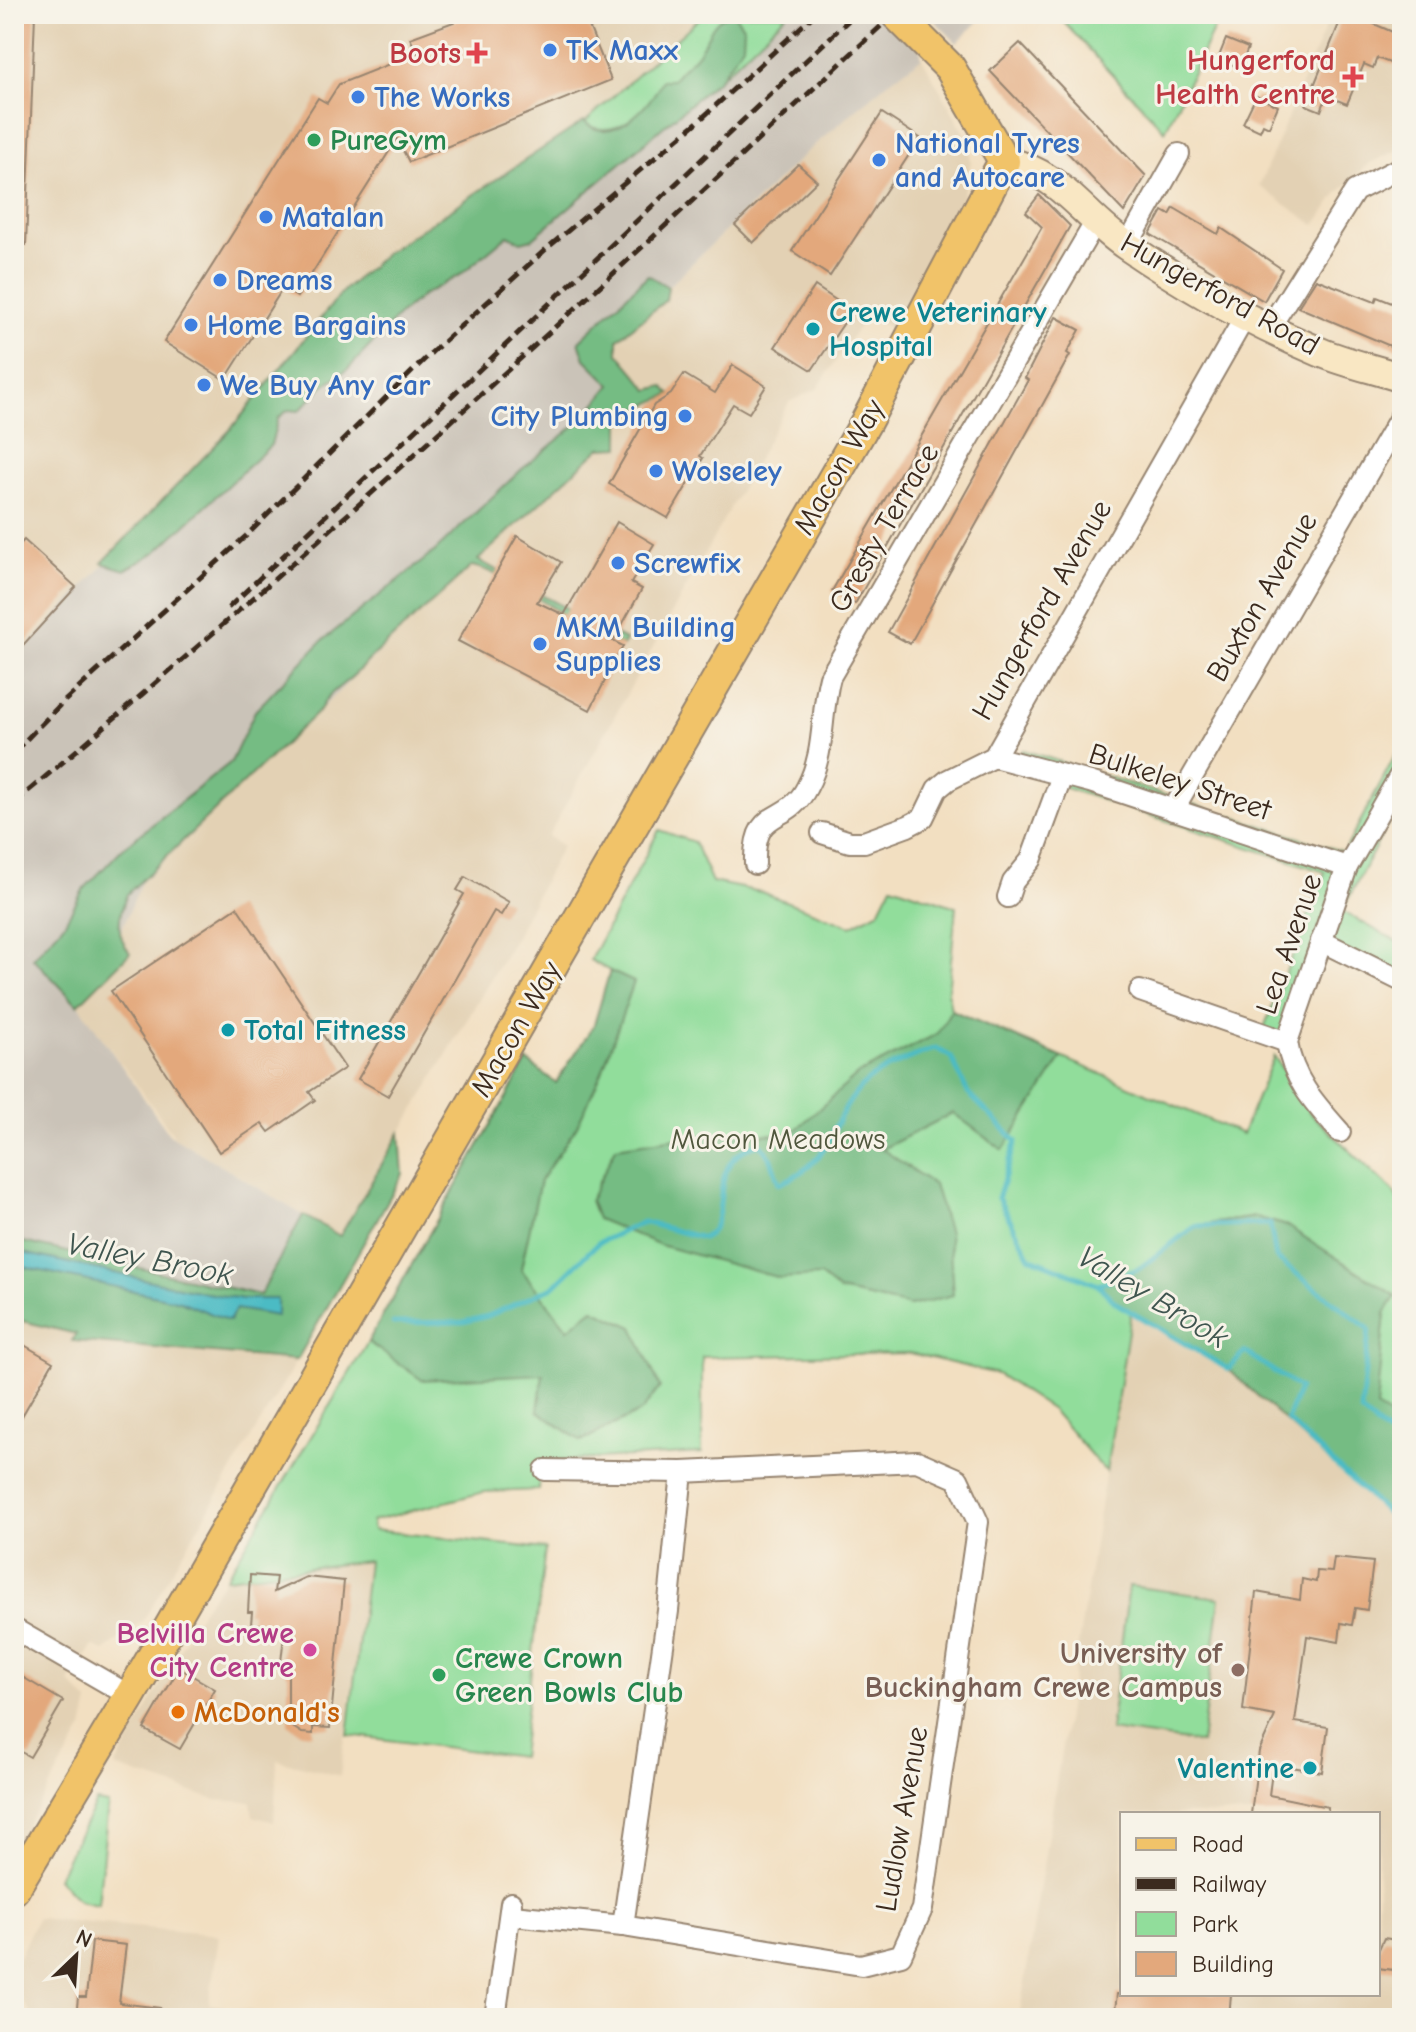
<svg xmlns="http://www.w3.org/2000/svg" width="1416" height="2032" viewBox="0 0 1416 2032" font-family="'Comic Neue',sans-serif">
	<style>
		.built { fill: #e3d1b4; fill-rule: evenodd }
		.industrial { fill: #cac3b8 }
		.green { fill: #91dd9b; stroke: #66845c; stroke-width: 2 }
		.forest { fill: #74bc83; stroke: #587350; stroke-width: 2 }
		.water { fill: #4cbbc4; stroke: #447271; stroke-width: 2 }
		.lines { fill: none; stroke-linecap: round; stroke-linejoin: round }
		.stream { stroke: #4cbbc4; stroke-width: 5 }
		.building { fill: #e3a87c }
		.street-casing { stroke: #968470; stroke-width: 24 }
		.secondary-casing { stroke: #968470; stroke-width: 32 }
		.primary-casing { stroke: #968470; stroke-width: 34 }
		.street { stroke: #fff; stroke-width: 20 }
		.secondary { stroke: #f9e7c3; stroke-width: 28 }
		.primary { stroke: #f1c369; stroke-width: 30 }
		.rail { stroke: #3b2a1e; stroke-width: 5; stroke-dasharray: 12 6; stroke-linecap: butt }
		.shop-dot { fill: #3f7fe0; stroke: #f7f3e8; stroke-width: 3 }
		.health-dot { fill: #e0444e; stroke: #f7f3e8; stroke-width: 3 }
		.leisure-dot { fill: #2e9e5b; stroke: #f7f3e8; stroke-width: 3 }
		.culture-dot { fill: #0f9aa8; stroke: #f7f3e8; stroke-width: 3 }
		.hotel-dot { fill: #d1479c; stroke: #f7f3e8; stroke-width: 3 }
		.education-dot { fill: #8d6e63; stroke: #f7f3e8; stroke-width: 3 }
		.food-dot { fill: #e8710a; stroke: #f7f3e8; stroke-width: 3 }
		.labels { text-anchor: middle; dominant-baseline: central; stroke-width: 6; stroke-linejoin: round; paint-order: stroke }
		.shop-label { font-size: 30px; font-weight: bold; fill: #366cbe; stroke: #f7f3e8; text-anchor: start }
		.health-label { font-size: 30px; font-weight: bold; fill: #be3a42; stroke: #f7f3e8; text-anchor: end }
		.leisure-label { font-size: 30px; font-weight: bold; fill: #27864d; stroke: #f7f3e8; text-anchor: start }
		.street-label { font-size: 30px; fill: #3b2a1e; stroke: #f7f3e8 }
		.culture-label { font-size: 30px; font-weight: bold; fill: #0d838f; stroke: #f7f3e8; text-anchor: start }
		.park-label { font-size: 30px; fill: #50573d; stroke: #f7f3e8 }
		.hotel-label { font-size: 30px; font-weight: bold; fill: #b23c85; stroke: #f7f3e8; text-anchor: end }
		.education-label { font-size: 30px; font-weight: bold; fill: #785e54; stroke: #f7f3e8; text-anchor: end }
		.food-label { font-size: 30px; font-weight: bold; fill: #c56008; stroke: #f7f3e8; text-anchor: start }
		.water-label { font-size: 32px; font-style: italic; fill: #405650; stroke: #f7f3e8 }
	</style>
	<rect width="100%" height="100%" fill="#f7f3e8"/>
	<filter id="ink" filterUnits="userSpaceOnUse"><feTurbulence type="fractalNoise" baseFrequency=".0125" numOctaves="2"/><feDisplacementMap in="SourceGraphic" scale="16" xChannelSelector="R" yChannelSelector="G"/><feConvolveMatrix kernelMatrix="1 2 1 2 8 2 1 2 1" color-interpolation-filters="sRGB"/></filter>
	<filter id="wash" filterUnits="userSpaceOnUse"><feTurbulence type="fractalNoise" baseFrequency=".006" numOctaves="4" result="noise"/><feDisplacementMap in="SourceGraphic" scale="32" xChannelSelector="R" yChannelSelector="G"/><feGaussianBlur stdDeviation="1.8" result="paint"/><feColorMatrix in="noise" values="0 0 0 0 0 0 0 0 0 0 0 0 0 0 0 0 0 1.4 0 .05"/><feComposite in="paint" operator="in"/></filter>
	<g filter="url(#wash)">
		<rect width="100%" height="100%" fill="#f2dfc1"/>
		<g class="built">
			<path d="M14,14H704L584,121L387,252L343,291L230,430L14,661Z"/>
			<path d="M1331,14H1402V139L1400,149L1370,163L1336,195L1315,225L1259,186Z"/>
			<path d="M922,58L968,140L971,162L962,198L891,329L867,314L817,389L789,402L548,836L562,846L510,946L340,1237L176,1138L78,1005L130,954L119,936L141,883L640,400L602,352L809,150L887,83Z"/>
			<path d="M1131,1312L1228,1369L1402,1527V2018H1019ZM1122,1814H1378V1994H1122Z"/>
			<path d="M14,1319L77,1334L73,1341L297,1360L143,1621L104,1651L93,1646L69,1682L89,1702L83,1729L14,1848Z"/>
			<path d="M368,1561L340,1776L277,1760L274,1822L253,1816L251,1802L216,1800L115,1767L203,1608L226,1578Z"/>
			<path d="M37,1918L219,1935L209,2004L292,2018H34L17,1992L14,1967Z"/>
		</g>
		<g class="industrial">
			<path d="M704,14H913L922,58L887,83L809,150L602,351L640,400L141,883L119,936L130,953L79,1005L169,1134L303,1215L260,1295L14,1243V661L230,430L343,291L584,124Z"/>
			<path d="M928,14H985L957,43Z"/>
		</g>
		<g class="green">
			<path d="M704,14H731C709,19 709,42 695,57C686,66 679,69 673,80H662C650,108 617,143 584,123Z"/>
			<path d="M734,14H787L718,80L733,60L744,28Z"/>
			<path d="M1056,14H1221L1165,131Z"/>
			<path d="M1402,743V796L1342,911L1401,944L1398,949L1402,951V981L1321,942L1287,1042L1262,1033L1325,872L1059,786L1013,762L1023,750L1344,852Z"/>
			<path d="M659,830L694,842L712,882L761,892L851,926L879,911L892,885L956,907L948,993L951,1010L1242,1134L1274,1056L1310,1113L1393,1191L1402,1207V1424L1375,1408L1385,1313L1287,1226L1256,1217L1195,1226L1146,1264L1098,1285L1115,1303L1131,1312L1106,1472L1052,1410L997,1374L910,1353L702,1357V1453L540,1462L539,1490L484,1492L372,1521L373,1530L545,1549L521,1757L348,1735L368,1561L226,1578L368,1342L527,1061L556,1083L594,1025L610,971L590,960Z"/>
			<path d="M1129,1586L1220,1598L1201,1743L1110,1730Z"/>
			<path d="M96,1802L108,1804L98,1905L79,1901L57,1878Z"/>
		</g>
		<g class="forest">
			<path d="M734,14L744,28L743,45L718,80L532,239L521,242L508,235L460,275L423,295L400,314L349,368L323,386L299,411L288,410L278,418L271,445L156,552L125,570L102,563L230,430L343,291L387,252L584,121C610,149 652,105 662,80H673C679,69 687,65 695,56C710,40 709,17 734,14Z"/>
			<path d="M648,275L668,287L666,300L618,339V353L649,390L663,386L671,394L620,417V447L600,448L478,560L625,640L623,646C575,630 516,575 472,566C434,602 394,634 358,671C344,686 328,691 320,710L127,894C118,917 115,933 130,953L78,1005L33,958L64,924L83,890L123,848L231,762L255,711L322,641L434,552L521,470L583,419L611,385L585,359L579,341Z"/>
			<path d="M610,971L634,982L602,1072L577,1126L540,1181L521,1269L568,1329L593,1309L633,1327L660,1387L642,1411L581,1441L538,1411L543,1374L422,1380L368,1342L527,1061L556,1083L594,1025Z"/>
			<path d="M951,1010L1062,1058L1003,1150L953,1113L882,1149L934,1185L949,1233L953,1295L910,1306L839,1291L820,1276L780,1278L663,1246L597,1219L590,1200L616,1147L689,1136L791,1134L858,1074L937,1034Z"/>
			<path d="M400,1133L403,1174L297,1360L72,1341L76,1334L14,1319V1240L260,1295L303,1215L340,1236Z"/>
			<path d="M1256,1217L1287,1226L1396,1296L1385,1313L1376,1408L1402,1424V1527L1228,1369L1116,1303L1098,1285L1140,1268L1195,1226Z"/>
		</g>
		<path class="water" d="M14,1251L206,1293L243,1299H277V1316L236,1309L229,1321L180,1301L14,1265Z"/>
		<g class="lines">
			<g class="stream">
				<path d="M1098,1285L1140,1268L1195,1226L1270,1224L1276,1258L1369,1329L1361,1412L1402,1446"/>
				<path d="M393,1323L463,1322L488,1316L553,1287L598,1243L643,1222L703,1238C737,1220 699,1162 760,1143L771,1159L779,1184C836,1159 823,1134 856,1093C873,1070 910,1058 936,1048L951,1057L968,1093L1016,1141L998,1198L1030,1257L1098,1285L1116,1303L1228,1369L1245,1352L1299,1388L1287,1420L1402,1527"/>
			</g>
		</g>
		<g id="blocks">
			<g class="building">
				<path d="M14,14H35L26,245H14Z"/>
				<path d="M475,14H584L611,80L409,162L397,139L297,297L283,288L225,380L164,342L318,98L327,103L339,84L417,53L410,38Z"/>
				<path d="M1343,14H1370L1367,21L1402,36V49L1395,65L1377,58L1373,68L1364,64L1347,104L1327,96L1321,111L1306,105Z"/>
				<path d="M1226,39L1248,48L1240,68L1218,59Z"/>
				<path d="M1020,43L1146,176L1124,212L990,71Z"/>
				<path d="M1256,96L1278,106L1269,127L1263,124L1260,131L1243,123Z"/>
				<path d="M882,113L920,138L830,276L792,251Z"/>
				<path d="M798,164L817,181L753,243L735,225Z"/>
				<path d="M1039,195L1070,226L855,604L832,591L1042,227L1026,212Z"/>
				<path d="M1174,208L1218,234L1221,228L1282,269L1264,301L1150,234L1163,211L1170,215Z"/>
				<path d="M1316,279L1375,302L1377,297L1402,307V351L1298,307Z"/>
				<path d="M815,286L852,311L812,370L775,347Z"/>
				<path d="M1056,317L1080,330L1067,353L1070,355L910,644L888,632L1028,380L1025,378Z"/>
				<path d="M733,365L766,386L749,413L733,404L700,456L703,458L668,518L609,484L654,405L671,394L684,374L715,393Z"/>
				<path d="M617,522L654,544L631,583L642,589L613,641L623,646L590,710L458,641L517,536L561,562L537,602L564,615Z"/>
				<path d="M24,540L76,587L14,655V551Z"/>
				<path d="M465,877L509,902L501,915L494,911L388,1096L358,1079L464,894L457,890Z"/>
				<path d="M237,907L345,1068L309,1092L315,1100L269,1132L262,1123L219,1152L111,991Z"/>
				<path d="M14,1339L53,1362L14,1430Z"/>
				<path d="M1334,1558L1373,1562L1367,1610L1355,1608L1352,1625L1341,1623L1339,1642L1307,1636L1295,1722L1328,1727L1322,1772L1273,1764L1269,1795L1328,1807L1327,1814H1251L1259,1751L1275,1716L1243,1710L1256,1592L1300,1600L1302,1579L1316,1582L1317,1571L1332,1572Z"/>
				<path d="M250,1575L276,1577L274,1592L306,1577L344,1581L330,1728L313,1727V1734L302,1733L288,1724V1676L281,1662L285,1626L251,1624L252,1612H248Z"/>
				<path d="M179,1668L215,1689L180,1749L144,1729Z"/>
				<path d="M14,1672L63,1701L30,1757L14,1748Z"/>
				<path d="M1384,1938L1402,1941V1971L1378,1968V1951Z"/>
				<path d="M92,1941L126,1945L119,2003L160,2008V2018H76L78,1997H86Z"/>
				<path d="M1117,1994H1231L1229,2018H1114Z"/>
			</g>
		</g>
	</g>
	<g filter="url(#ink)">
		<use href="#blocks" fill-opacity="0" stroke="#968470" stroke-width="2"/>
		<g class="lines">
			<defs>
				<g id="street">
					<path d="M1127,246L1179,154"/>
					<path d="M1270,327L1355,191L1402,167"/>
					<path d="M994,757L1090,782L1347,867"/>
					<path d="M1173,810L1402,414"/>
					<path d="M822,833L850,842H864L908,826L923,818L937,789L948,780L994,757L1246,315"/>
					<path d="M755,864C753,804 787,827 807,787C826,752 820,714 830,677L1096,221"/>
					<path d="M1008,897L1013,882L1031,860L1062,776"/>
					<path d="M1321,941L1402,981"/>
					<path d="M1140,991L1287,1042"/>
					<path d="M1340,1132C1316,1105 1292,1079 1287,1042L1347,867L1402,772"/>
					<path d="M14,1629L130,1696"/>
					<path d="M512,1915L623,1926L861,1965L901,1955L922,1909L978,1522L958,1479L917,1461L682,1472L545,1470"/>
					<path d="M623,1926L668,1611L682,1472"/>
					<path d="M495,2018L511,1903"/>
				</g>
				<path id="secondary" d="M1004,161C1062,173 1082,216 1127,246C1187,287 1254,324 1320,352C1346,363 1375,369 1402,378"/>
				<path id="primary" d="M14,1889L130,1696L866,422L1004,161L950,68L896,14"/>
			</defs>
			<use href="#street" class="street-casing"/>
			<use href="#secondary" class="secondary-casing"/>
			<use href="#primary" class="primary-casing"/>
			<use href="#street" class="street"/>
			<use href="#secondary" class="secondary"/>
			<use href="#primary" class="primary"/>
			<g class="rail">
				<path d="M228,608L855,14"/>
				<path d="M14,752L59,706L246,536L432,352L545,250L700,120L815,14"/>
				<path d="M14,803C317,550 605,282 894,14"/>
			</g>
		</g>
	</g>
	<g class="shop-dot">
		<circle cx="550" cy="50" r="8"/>
		<circle cx="358" cy="97" r="8"/>
		<circle cx="879" cy="160" r="8"/>
		<circle cx="266" cy="217" r="8"/>
		<circle cx="220" cy="280" r="8"/>
		<circle cx="191" cy="325" r="8"/>
		<circle cx="204" cy="385" r="8"/>
		<circle cx="685" cy="416" r="8"/>
		<circle cx="656" cy="471" r="8"/>
		<circle cx="618" cy="563" r="8"/>
		<circle cx="540" cy="644" r="8"/>
	</g>
	<g class="health-dot">
		<path d="M473 41h8v8h8v8h-8v8h-8v-8h-8v-8h8z"/>
		<path d="M1349 65h8v8h8v8h-8v8h-8v-8h-8v-8h8z"/>
	</g>
	<g class="leisure-dot">
		<circle cx="314" cy="140" r="8"/>
		<circle cx="439" cy="1675" r="8"/>
	</g>
	<g class="culture-dot">
		<circle cx="813" cy="329" r="8"/>
		<circle cx="228" cy="1030" r="8"/>
		<circle cx="1310" cy="1768" r="8"/>
	</g>
	<circle class="hotel-dot" cx="310" cy="1650" r="8"/>
	<circle class="education-dot" cx="1238" cy="1670" r="8"/>
	<circle class="food-dot" cx="178" cy="1712" r="8"/>
	<g class="labels">
		<g class="shop-label">
			<text x="566" y="50">TK Maxx</text>
			<text x="374" y="97">The Works</text>
			<text x="895" y="143">National Tyres<tspan x="895" dy="34">and Autocare</tspan></text>
			<text x="282" y="217">Matalan</text>
			<text x="236" y="280">Dreams</text>
			<text x="207" y="325">Home Bargains</text>
			<text x="220" y="385">We Buy Any Car</text>
			<text x="669" y="416" text-anchor="end">City Plumbing</text>
			<text x="672" y="471">Wolseley</text>
			<text x="634" y="563">Screwfix</text>
			<text x="556" y="627">MKM Building<tspan x="556" dy="34">Supplies</tspan></text>
		</g>
		<g class="health-label">
			<text x="461" y="53">Boots</text>
			<text x="1335" y="60">Hungerford<tspan x="1335" dy="34">Health Centre</tspan></text>
		</g>
		<g class="leisure-label">
			<text x="330" y="140">PureGym</text>
			<text x="455" y="1658">Crewe Crown<tspan x="455" dy="34">Green Bowls Club</tspan></text>
		</g>
		<g class="street-label">
			<text transform="translate(1220 294) rotate(29)">Hungerford Road</text>
			<text transform="translate(839 467) rotate(-60)">Macon Way</text>
			<text transform="translate(884 528) rotate(-60)">Gresty Terrace</text>
			<text transform="translate(1262 597) rotate(-60)">Buxton Avenue</text>
			<text transform="translate(1042 610) rotate(-60)">Hungerford Avenue</text>
			<text transform="translate(1180 782) rotate(18)">Bulkeley Street</text>
			<text transform="translate(1289 944) rotate(-71)">Lea Avenue</text>
			<text transform="translate(516 1029) rotate(-60)">Macon Way</text>
			<text transform="translate(902 1819) rotate(-80)">Ludlow Avenue</text>
		</g>
		<g class="culture-label">
			<text x="829" y="312">Crewe Veterinary<tspan x="829" dy="34">Hospital</tspan></text>
			<text x="244" y="1030">Total Fitness</text>
			<text x="1294" y="1768" text-anchor="end">Valentine</text>
		</g>
		<g class="park-label">
			<text x="778" y="1139">Macon Meadows</text>
		</g>
		<g class="hotel-label">
			<text x="294" y="1633">Belvilla Crewe<tspan x="294" dy="34">City Centre</tspan></text>
		</g>
		<g class="education-label">
			<text x="1222" y="1653">University of<tspan x="1222" dy="34">Buckingham Crewe Campus</tspan></text>
		</g>
		<g class="food-label">
			<text x="194" y="1712">McDonald's</text>
		</g>
		<g class="water-label">
			<text transform="translate(150 1259) rotate(11)">Valley Brook</text>
			<text transform="translate(1153 1297) rotate(31)">Valley Brook</text>
		</g>
	</g>
	<rect width="1416" height="2032" fill="none" stroke="#f7f3e8" stroke-width="48"/>
	<rect x="1120" y="1812" width="260" height="184" fill="#f7f3e8" stroke="#aca397" stroke-width="2"/>
	<rect x="1136" y="1838" width="40" height="12" fill="#f1c369" stroke="#aca397" stroke-width="2"/>
	<text x="1192" y="1852" font-size="24" fill="#3b2a1e">Road</text>
	<rect x="1136" y="1878" width="40" height="12" fill="#3b2a1e" stroke="#aca397" stroke-width="2"/>
	<text x="1192" y="1892" font-size="24" fill="#3b2a1e">Railway</text>
	<rect x="1136" y="1912" width="40" height="24" fill="#91dd9b" stroke="#aca397" stroke-width="2"/>
	<text x="1192" y="1932" font-size="24" fill="#3b2a1e">Park</text>
	<rect x="1136" y="1952" width="40" height="24" fill="#e3a87c" stroke="#aca397" stroke-width="2"/>
	<text x="1192" y="1972" font-size="24" fill="#3b2a1e">Building</text>
	<g transform="translate(76 1956) rotate(25)" stroke="#f7f3e8" stroke-width="6" paint-order="stroke">
	<path d="M0-6L14 30L0 20L-14 30Z" fill="#3b2a1e"/>
	<text y="-12" font-size="22" font-weight="bold" text-anchor="middle" fill="#3b2a1e">N</text>
	</g>
</svg>
